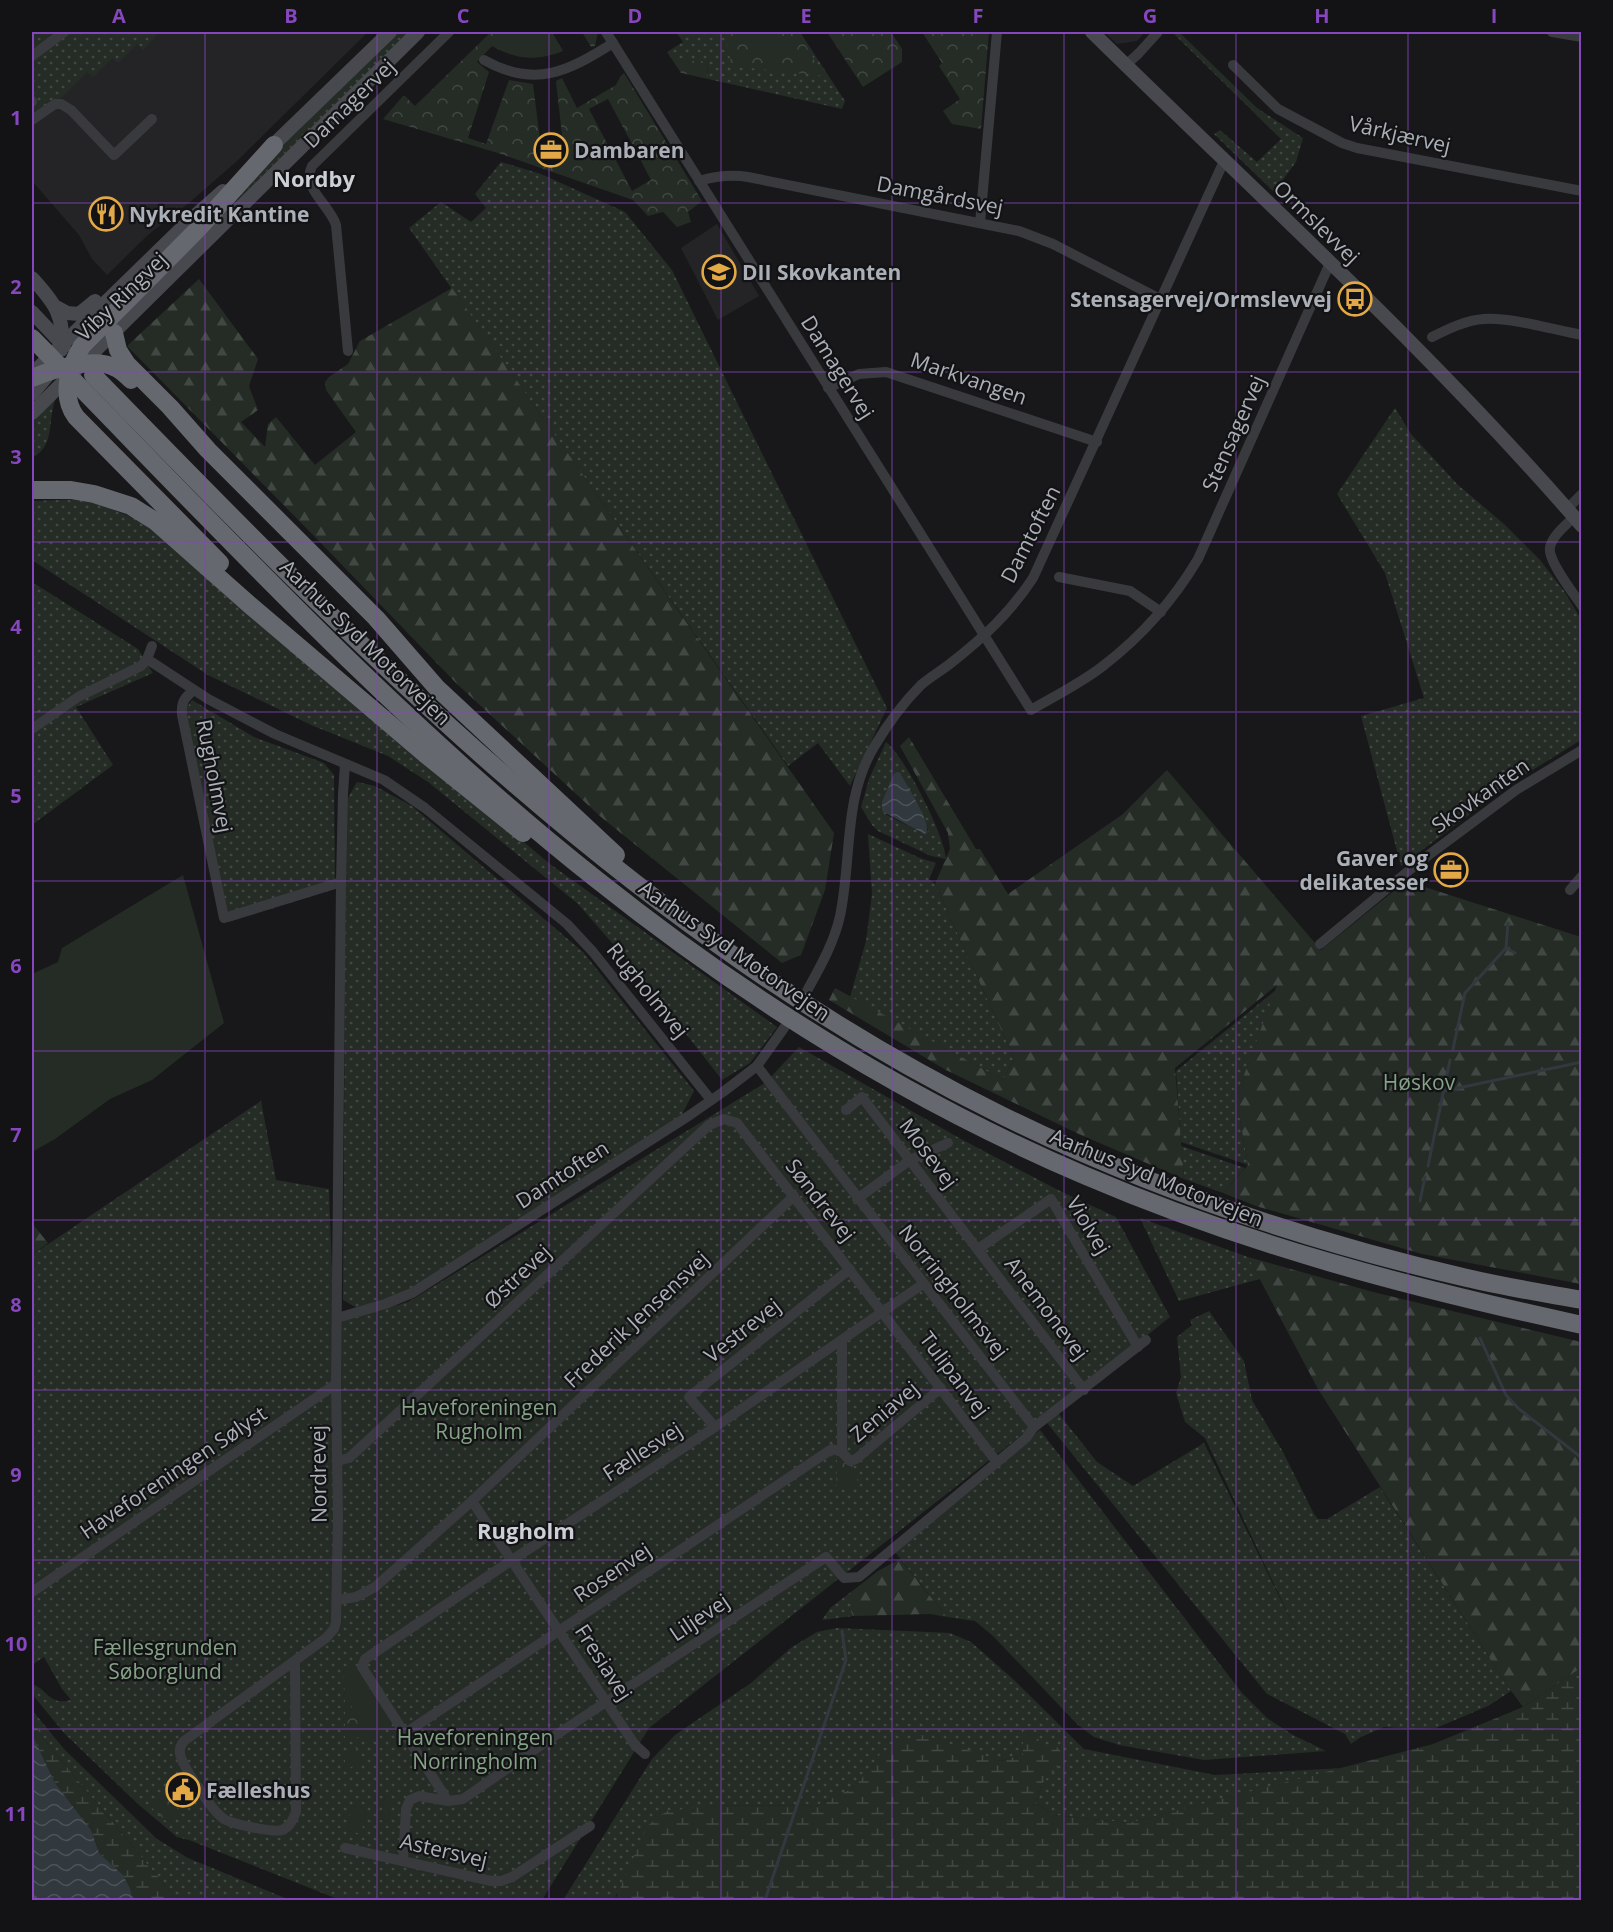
<svg xmlns="http://www.w3.org/2000/svg" width="1613" height="1932" viewBox="0 0 1613 1932" font-family="'Open Sans',sans-serif">
	<style>
		.built { fill: #242427 }
		.grass { fill: url(#grass-dots); fill-rule: evenodd }
		.forest { fill: url(#forest-firs) }
		.wetland { fill: url(#wetland-marsh) }
		.park { fill: url(#park-crowns); fill-rule: evenodd }
		.pitch { fill: #242c25 }
		.water { fill: url(#water-waves) }
		.lines { fill: none; stroke-linecap: round; stroke-linejoin: round }
		.stream { stroke: #31393f; stroke-width: 3 }
		.street { stroke: #393a3e; stroke-width: 10 }
		.secondary { stroke: #47494e; stroke-width: 14 }
		.highway { stroke: #66686f; stroke-width: 18 }
		.grid { fill: none; stroke: #8546be; stroke-width: 1.5; stroke-opacity: 0.55 }
		.labels { text-anchor: middle; dominant-baseline: central; stroke-width: 4.5; stroke-linejoin: round; paint-order: stroke }
		.street-label { font-size: 21px; fill: #abb0b8; stroke: #131315 }
		.poi-label { font-size: 21px; font-weight: bold; fill: #abb0b8; stroke: #131315; text-anchor: start }
		.park-label { font-size: 21px; fill: #84a285; stroke: #131315 }
		.neighbourhood-label { font-size: 22px; font-weight: bold; fill: #cccfd5; stroke: #131315 }
		.neatline { fill: none; stroke: #8546be; stroke-width: 2 }
		.grid-label { font-size: 20px; text-anchor: middle; font-weight: bold; fill: #8546be }
	</style>
	<defs>
		<pattern id="grass-dots" width="8" height="8" patternUnits="userSpaceOnUse" patternTransform="scale(1.5)"><rect width="8" height="8" fill="#242c25"/><path d="M2 2h.1M6 6h.1" fill="none" stroke="#414843" stroke-width="1.8" stroke-linecap="round"/></pattern>
		<pattern id="forest-firs" width="22" height="20" patternUnits="userSpaceOnUse" patternTransform="scale(1.5)"><rect width="22" height="20" fill="#242c25"/><path d="M5 1l3.5 6h-7zM16 11l3.5 6h-7z" fill="#414843"/></pattern>
		<pattern id="wetland-marsh" width="20" height="14" patternUnits="userSpaceOnUse" patternTransform="scale(1.5)"><rect width="20" height="14" fill="#242c25"/><path d="M1 5h8M5 5V1M11 12h8M15 12V8" fill="none" stroke="#414843"/></pattern>
		<pattern id="park-crowns" width="20" height="18" patternUnits="userSpaceOnUse" patternTransform="scale(1.5)"><rect width="20" height="18" fill="#242c25"/><path d="M2 6a3 3 0 1 1 6 0M12 15a3 3 0 1 1 6 0" fill="none" stroke="#414843"/></pattern>
		<pattern id="water-waves" width="16" height="10" patternUnits="userSpaceOnUse" patternTransform="scale(1.5)"><rect width="16" height="10" fill="#31393f"/><path d="M0 5q4-4 8 0t8 0" fill="none" stroke="#4c5359"/></pattern>
	</defs>
	<rect width="100%" height="100%" fill="#18181a"/>
	<g class="built">
		<path d="M153,32H368L236,162L190,202L149,234L107,275L92,259L79,235L32,181V112L39,93Z"/>
		<path d="M1104,32H1145L1137,41L1117,44Z"/>
		<path d="M717,224L759,296L718,320L681,248Z"/>
	</g>
	<g class="grass">
		<path d="M32,32H160L143,50L137,44L118,63L112,58L93,77L87,72L63,96L32,116Z"/>
		<path d="M399,32H409L236,201L172,268L171,266L289,139Z"/>
		<path d="M676,32H800L845,101L842,109L708,79L707,61H673L667,52L683,42Z"/>
		<path d="M1172,32H1179L1257,108L1303,138L1296,162L1274,192L1214,134L1220,130L1257,162L1281,139Z"/>
		<path d="M501,162L541,174L625,212L672,270L887,708L850,786L818,743L788,766L409,228L441,202L471,222L486,208L475,194Z"/>
		<path d="M56,398C47,419 56,446 32,458V422Z"/>
		<path d="M1395,408L1411,434L1457,484L1504,524L1540,560L1564,591L1581,619V740L1510,784L1401,866L1361,716L1424,698L1385,573L1337,494Z"/>
		<path d="M84,499L151,524L342,691L550,864L777,1027L750,1063L722,1080L640,975L578,904L428,782L388,756L311,725L208,675L32,560V501Z"/>
		<path d="M32,582L138,649L153,673L76,707L113,765L32,825Z"/>
		<path d="M192,700L254,737L324,763L334,775L335,889L229,922L185,710Z"/>
		<path d="M886,742C905,757 944,834 946,859L931,856L878,831L872,825L861,807L869,779ZM885,814L924,819L928,830L927,833L924,834Z"/>
		<path d="M357,782L375,786L412,806L583,952L694,1091L681,1116L409,1291L357,1308L343,1300L346,801Z"/>
		<path d="M868,834L920,858L936,863L929,879L935,884L1014,1058L1003,1080L850,997L866,941L872,894Z"/>
		<path d="M1276,990L1236,1097L1248,1165L1181,1142L1176,1071Z"/>
		<path d="M799,1047L961,1139L1058,1190L1116,1217L1170,1317L1055,1409L1097,1462L1133,1486L1204,1443L1298,1635L1205,1438L1185,1422L1176,1393L1181,1377L1177,1337L1192,1325L1190,1320L1209,1311L1244,1361L1252,1400L1283,1452L1314,1514L1318,1519H1327L1380,1487L1511,1691L1488,1706L1436,1728L1413,1729L1384,1727L1361,1737L1351,1744L1345,1734L1267,1694L1043,1418L649,1728L542,1900H340L189,1840L177,1837L139,1805L65,1734L32,1694V1684C49,1690 49,1706 71,1700L62,1689L44,1657L32,1665V1255L261,1101L276,1180L329,1189L334,1323L408,1302L765,1083Z"/>
		<path d="M1181,1146L1245,1168L1223,1193L1184,1179Z"/>
		<path d="M1140,1218L1248,1257L1260,1279L1179,1301Z"/>
		<path d="M1040,1430L1242,1693L1267,1718L1293,1735L1326,1751L1204,1760L1119,1745L1094,1737L1078,1725L993,1636L975,1621L947,1617L895,1552Z"/>
		<path d="M851,1592V1612L853,1616L822,1620L830,1608Z"/>
		<path d="M837,1628L950,1633L971,1642L1014,1680L1084,1749L1215,1775L1343,1768L1129,1823L1054,1815L1035,1803L1044,1781L1023,1755L1000,1761L976,1754H881L855,1787L816,1806L715,1805L616,1895L615,1900H563L652,1759L675,1735L751,1683L792,1647L817,1632Z"/>
		<path d="M32,1710L64,1749L157,1839L188,1858L290,1900H177L42,1737L34,1724L32,1725Z"/>
	</g>
	<g class="forest">
		<path d="M199,279L258,359L249,386L258,410L241,422L265,447L268,424L276,417L315,465L356,432L326,390L325,382L329,377L348,364L360,341L452,288L834,833L825,890L801,955L782,963L601,817L456,683L317,539L127,346Z"/>
		<path d="M909,737L976,849H980L1008,894L1123,814L1167,770L1321,950L1406,881L1581,937V1284L1422,1254L1256,1206L1223,1193L1248,1165L1236,1097L1277,985L1175,1068L1184,1179L1083,1136L946,1070L829,1000L835,988L1003,1080L1014,1058L935,884L950,849L948,833L900,746Z"/>
		<path d="M32,1223L48,1243L32,1255Z"/>
		<path d="M1248,1257L1373,1292L1581,1342V1668L1523,1707L1509,1688L1318,1389Z"/>
		<path d="M900,1559L947,1617L930,1614L853,1616L851,1612V1592L878,1571Z"/>
	</g>
	<g class="wetland">
		<path d="M1581,1668V1900H615L647,1826L667,1811L715,1805L816,1806L855,1787L880,1754L904,1740L924,1735L1000,1761L1023,1755V1731L1036,1732L1041,1747L1056,1746L1067,1758L1044,1781L1035,1803L1054,1815L1129,1823L1433,1744L1523,1707Z"/>
		<path d="M34,1723L42,1737L177,1900H133L130,1888L123,1875L99,1853L91,1830L55,1783L32,1734V1725Z"/>
	</g>
	<g class="park">
		<path d="M491,32H552L563,51C538,61 516,60 492,46L477,62L489,72L468,138L486,144L509,80L533,84L543,164L565,162L556,81L562,78L577,108L616,85L620,77L624,73L702,201L688,212L691,222L677,227L663,212L648,216L633,200L498,153L383,119L403,96H405L415,106ZM608,99L651,180L632,191L589,109Z"/>
		<path d="M582,32H598L595,46L591,47Z"/>
		<path d="M726,32H798L824,76L731,66Z"/>
		<path d="M827,32H891L902,49V62L863,87Z"/>
		<path d="M922,32H989L981,129L952,124L943,111L960,99L939,66L942,63Z"/>
		<path d="M673,61H707L708,79L681,73Z"/>
		<path d="M837,1459L855,1464L850,1469L861,1483L841,1490L836,1495Z"/>
		<path d="M345,1703L350,1704L363,1735L345,1743Z"/>
		<path d="M357,1747L362,1760L345,1771V1752Z"/>
		<path d="M167,1793L179,1811L167,1822L150,1806Z"/>
	</g>
	<g class="pitch">
		<path d="M502,32H551L563,51C536,61 513,60 489,43Z"/>
		<path d="M745,32H770L783,55L765,65Z"/>
		<path d="M183,875L224,1023L152,1080L110,1099L55,1139L32,1152V974L58,962L62,948Z"/>
		<path d="M355,1665L391,1723L365,1742L351,1704L345,1703L344,1672Z"/>
		<path d="M385,1796L392,1798L388,1821L380,1820Z"/>
		<path d="M352,1805L367,1808L361,1834L347,1830Z"/>
	</g>
	<g class="water">
		<path d="M897,772L900,773C907,786 930,820 927,833L924,834L882,811V802L894,774Z"/>
		<path d="M32,1734L55,1783L91,1830L99,1853L123,1875L130,1888L133,1900H32Z"/>
	</g>
	<g class="lines">
		<g class="stream">
			<path d="M1506,948L1515,953"/>
			<path d="M1453,1049L1465,993L1506,948L1508,923"/>
			<path d="M1444,1091L1582,1062"/>
			<path d="M1428,1166L1450,1060"/>
			<path d="M1420,1201L1425,1177"/>
			<path d="M1480,1338L1506,1395L1519,1409L1582,1458"/>
			<path d="M765,1900L846,1660L842,1631"/>
		</g>
		<g class="street">
			<path d="M606,32L1031,710C1055,696 1081,683 1103,666C1142,636 1173,601 1198,559L1330,263"/>
			<path d="M1552,32L1582,37"/>
			<path d="M32,56L64,32"/>
			<path d="M484,60C535,89 569,71 613,43"/>
			<path d="M1126,65L1139,53L1158,32"/>
			<path d="M1233,65L1278,109L1342,143L1357,148L1582,191"/>
			<path d="M32,101V102"/>
			<path d="M32,120L55,104H61L71,110L114,155L152,119"/>
			<path d="M699,181C716,176 730,174 748,177L1019,231L1053,244L1160,299"/>
			<path d="M980,223L997,32"/>
			<path d="M1432,337C1448,329 1466,320 1484,319C1511,317 1554,330 1582,335"/>
			<path d="M348,351L336,225C330,205 301,188 312,166L449,32"/>
			<path d="M828,388L859,374L886,372L1097,442"/>
			<path d="M1567,509L1582,494"/>
			<path d="M1574,517C1565,526 1553,535 1550,547C1547,560 1574,594 1582,606"/>
			<path d="M1059,577L1130,591L1161,612"/>
			<path d="M147,659L208,699L275,734L384,780L425,808L567,924L593,952L711,1100"/>
			<path d="M194,690C184,698 181,702 182,715L224,918L341,882"/>
			<path d="M32,729L78,697L141,666L147,659L152,646"/>
			<path d="M1570,890L1582,876"/>
			<path d="M1320,944L1418,863L1516,790L1582,750"/>
			<path d="M807,991C820,967 834,943 840,916C852,860 843,798 874,747C887,725 903,703 921,685C930,677 941,671 951,663C983,638 1010,613 1033,578L1224,161"/>
			<path d="M757,1066L1034,1427"/>
			<path d="M846,1110L862,1097L1084,1390"/>
			<path d="M857,1199L910,1160L948,1143"/>
			<path d="M978,1249L1051,1199L1138,1347"/>
			<path d="M337,1318L385,1304L412,1293L690,1115L723,1092L757,1066L784,1028"/>
			<path d="M842,1340V1452L850,1461L856,1459L941,1388"/>
			<path d="M715,1427L689,1397L850,1269"/>
			<path d="M337,1461L349,1458L709,1125L724,1119L737,1123L996,1461"/>
			<path d="M472,1501L635,1745L645,1754"/>
			<path d="M32,1592L336,1384"/>
			<path d="M337,1600L356,1597L375,1587L472,1501L794,1196"/>
			<path d="M295,1662L296,1812C293,1819 290,1827 282,1830C274,1833 232,1824 224,1819C213,1812 181,1765 180,1753C179,1748 181,1745 184,1741L326,1638L334,1629L336,1622L338,1519L336,1384L341,882L343,794L345,764"/>
			<path d="M404,1734L832,1449L842,1452"/>
			<path d="M448,1801L362,1667L365,1659L512,1560L715,1427L923,1284"/>
			<path d="M345,1848L491,1881H501L512,1877L590,1826"/>
			<path d="M403,1861L406,1809L410,1800L419,1796L448,1801L463,1799L556,1735L826,1557L844,1578L859,1577L1026,1438L1034,1427L1146,1340"/>
		</g>
		<g class="secondary">
			<path d="M1092,32C1257,194 1430,350 1582,526"/>
			<path d="M268,150L390,32"/>
			<path d="M32,278C53,301 66,316 61,350"/>
			<path d="M56,307L67,313L79,314L95,301"/>
			<path d="M32,312L64,346"/>
			<path d="M32,374L188,222L223,191"/>
			<path d="M32,394L52,370"/>
			<path d="M32,413L418,32"/>
		</g>
		<g class="highway">
			<path d="M114,333L118,350L127,364L170,407L208,450L376,618L436,687L616,855"/>
			<path d="M32,338C214,523 391,717 596,879C745,998 910,1101 1086,1176C1247,1245 1411,1288 1582,1325"/>
			<path d="M93,375C368,658 642,938 1001,1115C1149,1188 1306,1241 1467,1278C1505,1287 1543,1293 1582,1300"/>
			<path d="M32,378C54,369 94,356 116,368C122,371 127,376 131,380"/>
			<path d="M32,490H71L94,494L131,506L155,521L251,606L425,754L523,833"/>
			<path d="M220,563L76,417C60,395 69,367 82,346L197,230L274,145"/>
		</g>
	</g>
	<path class="grid" d="M205,32V1900M377,32V1900M549,32V1900M721,32V1900M892,32V1900M1064,32V1900M1236,32V1900M1408,32V1900M32,203H1582M32,372H1582M32,542H1582M32,712H1582M32,881H1582M32,1051H1582M32,1220H1582M32,1390H1582M32,1560H1582M32,1729H1582"/>
	<defs>
		<symbol id="office-ring" viewBox="-11 -11 22 22"><circle r="9.5" fill="#131315" stroke="#e3a947" stroke-width="1.5"/><path d="M-6-3h4V-5.5h4V-3h4V5H-6ZM-1-4.5V-3h2v-1.5ZM-6 0V1H6V0Z" fill="#e3a947"/></symbol>
		<symbol id="restaurant-ring" viewBox="-11 -11 22 22"><circle r="9.5" fill="#131315" stroke="#e3a947" stroke-width="1.5"/><path d="M-5-6h1v4h1v-4h1v4h1v-4h1v5L-1.5 .5V6h-2V.5L-5-1ZM5-6V6H3V1.5H1.5Q1.5-4 5-6Z" fill="#e3a947"/></symbol>
		<symbol id="school-ring" viewBox="-11 -11 22 22"><circle r="9.5" fill="#131315" stroke="#e3a947" stroke-width="1.5"/><path d="M0-5L7-2L0 1L-7-2ZM-4 1L0 2.5L4 1V4Q0 6-4 4Z" fill="#e3a947"/></symbol>
		<symbol id="bus-ring" viewBox="-11 -11 22 22"><circle r="9.5" fill="#131315" stroke="#e3a947" stroke-width="1.5"/><path d="M-5-6H5V4H4V6H2V4H-2V6H-4V4H-5ZM-3.5-4V0h7V-4ZM-3.5 1.2v1.5H-2V1.2ZM2 1.2v1.5H3.5V1.2Z" fill="#e3a947"/></symbol>
		<symbol id="civic-ring" viewBox="-11 -11 22 22"><circle r="9.5" fill="#131315" stroke="#e3a947" stroke-width="1.5"/><path d="M-.6-6.5H3V-4.5H.6V-3L4-1V1h2V6H-6V1h2V-1L-.6-3ZM-1.2 2.5V6h2.4V2.5Z" fill="#e3a947"/></symbol>
	</defs>
	<g fill-rule="evenodd">
		<use href="#office-ring" x="532" y="131" width="38" height="38"/>
		<use href="#restaurant-ring" x="87" y="195" width="38" height="38"/>
		<use href="#school-ring" x="700" y="253" width="38" height="38"/>
		<use href="#bus-ring" x="1336" y="280" width="38" height="38"/>
		<use href="#office-ring" x="1432" y="851" width="38" height="38"/>
		<use href="#civic-ring" x="164" y="1771" width="38" height="38"/>
	</g>
	<g class="labels">
		<g class="street-label">
			<text transform="translate(349 103) rotate(-44)">Damagervej</text>
			<text transform="translate(1400 134) rotate(13)">Vårkjærvej</text>
			<text transform="translate(940 195) rotate(11)">Damgårdsvej</text>
			<text transform="translate(1317 222) rotate(44)">Ormslevvej</text>
			<text transform="translate(121 296) rotate(-44)">Viby Ringvej</text>
			<text transform="translate(838 367) rotate(58)">Damagervej</text>
			<text transform="translate(969 378) rotate(19)">Markvangen</text>
			<text transform="translate(1233 433) rotate(-66)">Stensagervej</text>
			<text transform="translate(1030 534) rotate(-63)">Damtoften</text>
			<text transform="translate(366 642) rotate(44)">Aarhus Syd Motorvejen</text>
			<text transform="translate(215 776) rotate(79)">Rugholmvej</text>
			<text transform="translate(1480 795) rotate(-35)">Skovkanten</text>
			<text transform="translate(735 950) rotate(35)">Aarhus Syd Motorvejen</text>
			<text transform="translate(648 990) rotate(51)">Rugholmvej</text>
			<text transform="translate(929 1153) rotate(53)">Mosevej</text>
			<text transform="translate(562 1174) rotate(-33)">Damtoften</text>
			<text transform="translate(1157 1177) rotate(22)">Aarhus Syd Motorvejen</text>
			<text transform="translate(821 1200) rotate(52)">Søndrevej</text>
			<text transform="translate(1089 1225) rotate(59)">Violvej</text>
			<text transform="translate(517 1276) rotate(-43)">Østrevej</text>
			<text transform="translate(954 1291) rotate(52)">Norringholmsvej</text>
			<text transform="translate(1047 1308) rotate(53)">Anemonevej</text>
			<text transform="translate(636 1319) rotate(-43)">Frederik Jensensvej</text>
			<text transform="translate(742 1330) rotate(-38)">Vestrevej</text>
			<text transform="translate(955 1374) rotate(53)">Tulipanvej</text>
			<text transform="translate(884 1411) rotate(-40)">Zeniavej</text>
			<text transform="translate(642 1451) rotate(-33)">Fællesvej</text>
			<text transform="translate(173 1472) rotate(-34)">Haveforeningen Sølyst</text>
			<text transform="translate(318 1474) rotate(-91)">Nordrevej</text>
			<text transform="translate(612 1572) rotate(-34)">Rosenvej</text>
			<text transform="translate(699 1617) rotate(-34)">Liljevej</text>
			<text transform="translate(604 1662) rotate(57)">Fresiavej</text>
			<text transform="translate(444 1850) rotate(13)">Astersvej</text>
		</g>
		<g class="poi-label">
			<text x="574" y="150">Dambaren</text>
			<text x="129" y="214">Nykredit Kantine</text>
			<text x="742" y="272">DII Skovkanten</text>
			<text x="1332" y="299" text-anchor="end">Stensagervej/Ormslevvej</text>
			<text x="1428" y="858" text-anchor="end">Gaver og<tspan x="1428" dy="24">delikatesser</tspan></text>
			<text x="206" y="1790">Fælleshus</text>
		</g>
		<g class="park-label">
			<text x="1419" y="1082">Høskov</text>
			<text x="479" y="1407">Haveforeningen<tspan x="479" dy="24">Rugholm</tspan></text>
			<text x="165" y="1647">Fællesgrunden<tspan x="165" dy="24">Søborglund</tspan></text>
			<text x="475" y="1737">Haveforeningen<tspan x="475" dy="24">Norringholm</tspan></text>
		</g>
		<g class="neighbourhood-label">
			<text x="314" y="178">Nordby</text>
			<text x="526" y="1530">Rugholm</text>
		</g>
	</g>
	<rect width="1613" height="1932" fill="none" stroke="#131315" stroke-width="66"/>
	<rect x="33" y="33" width="1547" height="1866" class="neatline"/>
	<g class="grid-label">
		<text x="119" y="23">A</text>
		<text x="291" y="23">B</text>
		<text x="463" y="23">C</text>
		<text x="635" y="23">D</text>
		<text x="806" y="23">E</text>
		<text x="978" y="23">F</text>
		<text x="1150" y="23">G</text>
		<text x="1322" y="23">H</text>
		<text x="1494" y="23">I</text>
		<text x="16" y="125">1</text>
		<text x="16" y="294">2</text>
		<text x="16" y="464">3</text>
		<text x="16" y="634">4</text>
		<text x="16" y="803">5</text>
		<text x="16" y="973">6</text>
		<text x="16" y="1142">7</text>
		<text x="16" y="1312">8</text>
		<text x="16" y="1482">9</text>
		<text x="16" y="1651">10</text>
		<text x="16" y="1821">11</text>
	</g>
</svg>
